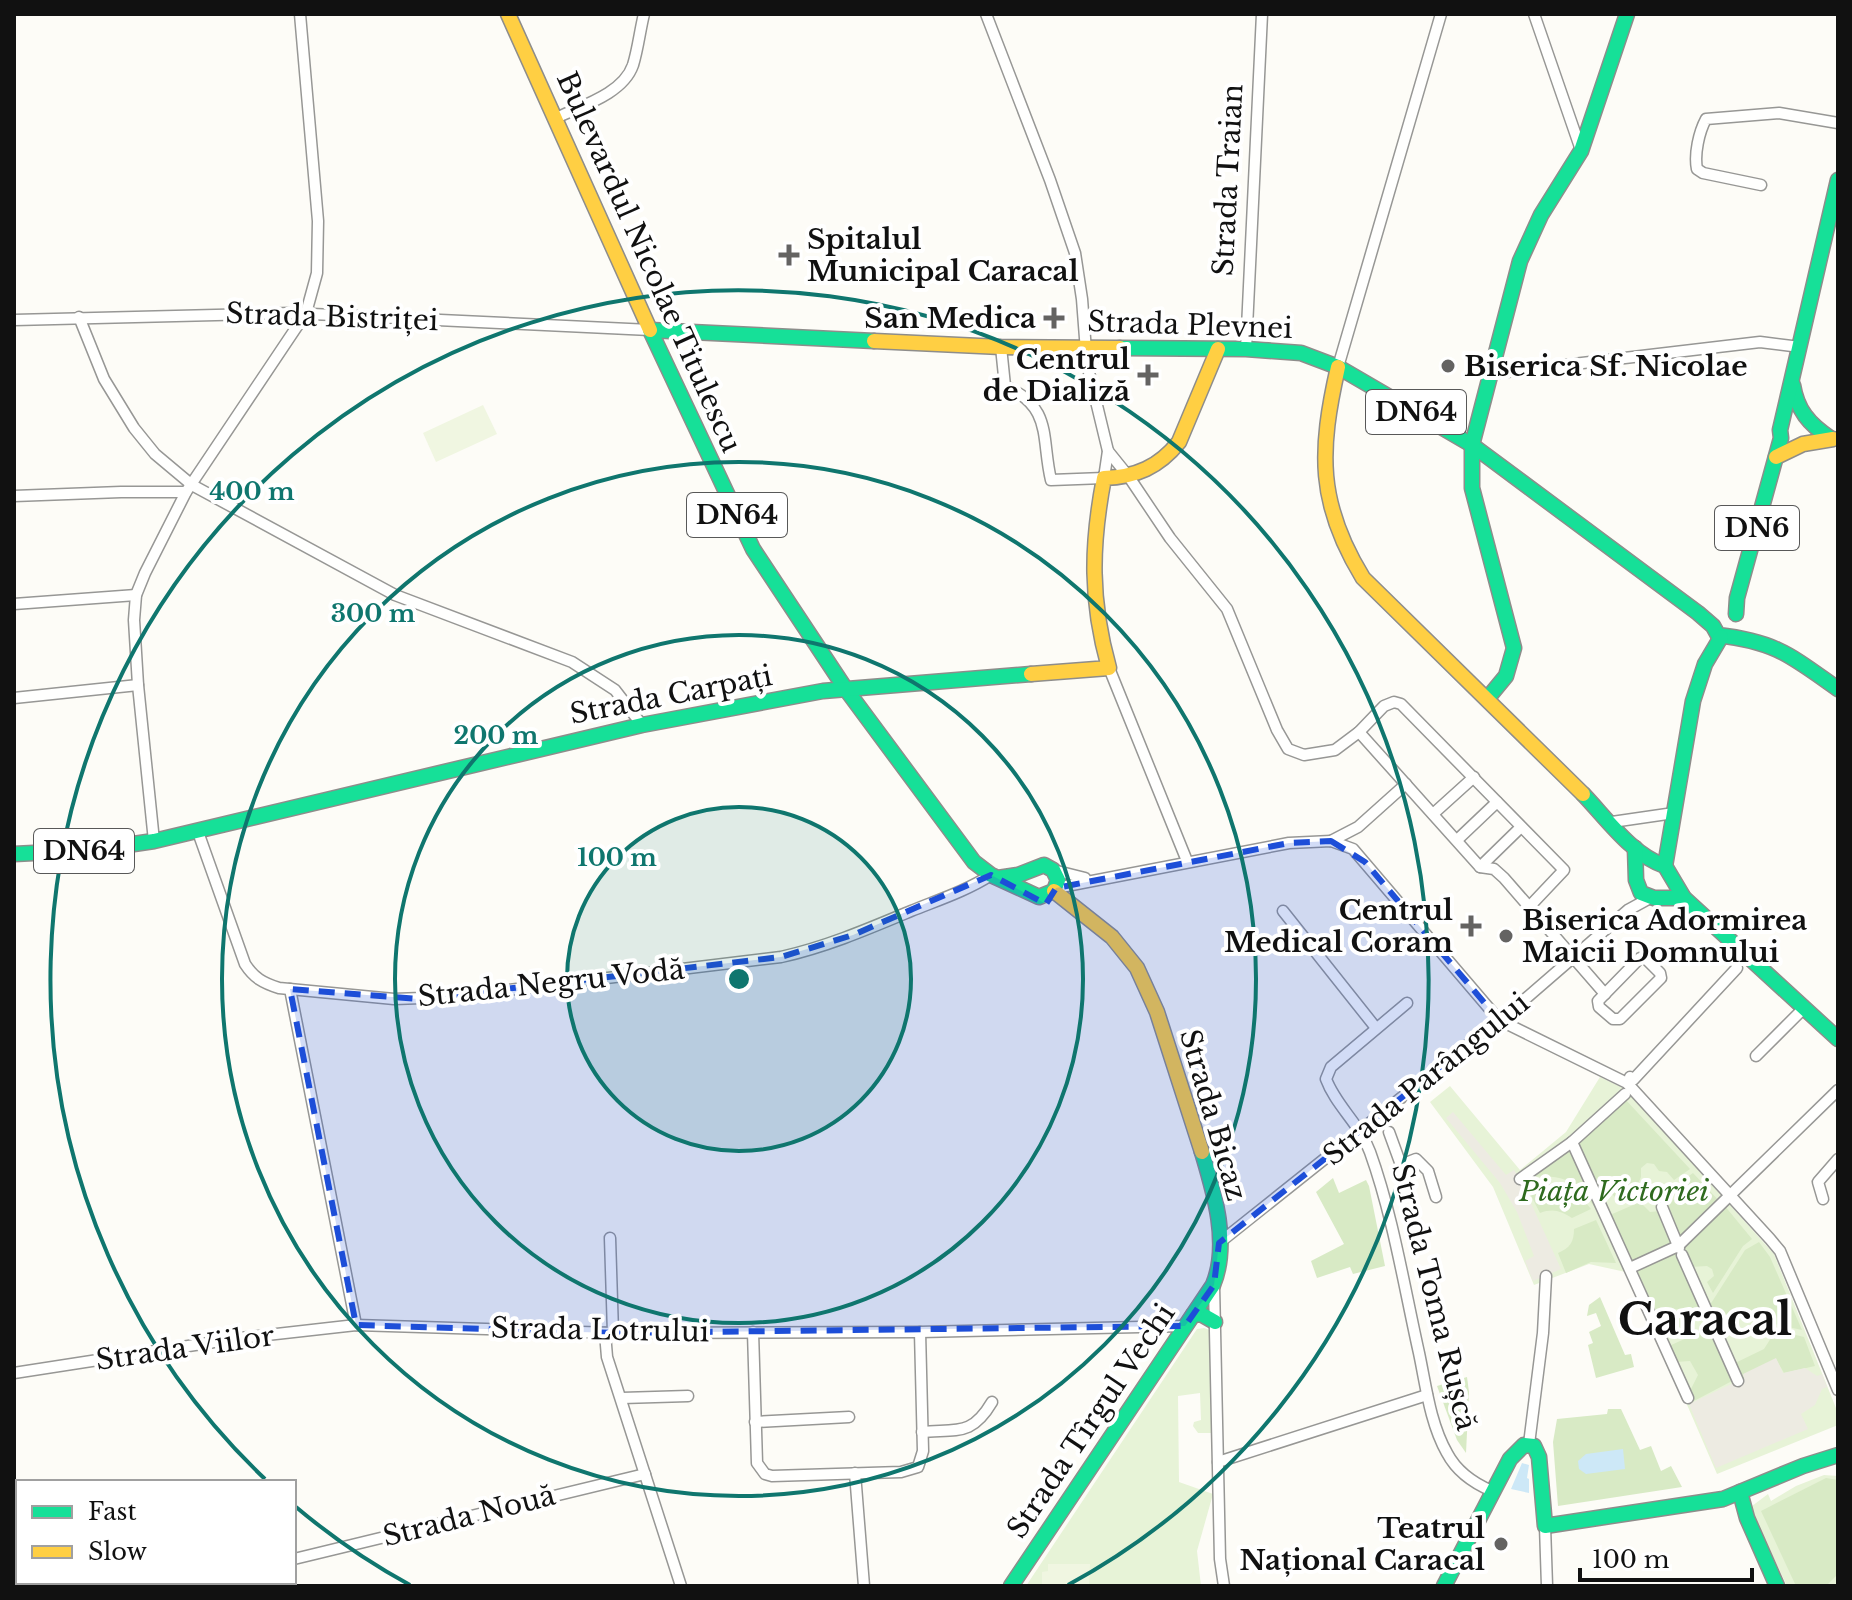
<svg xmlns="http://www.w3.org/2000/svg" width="1852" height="1600" viewBox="0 0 1852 1600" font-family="'Libre Baskerville',serif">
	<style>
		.green { fill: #e7f3d7 }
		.forest { fill: #d8eac5 }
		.pitch { fill: #f0f6e1 }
		.plaza { fill: #edebe2 }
		.water { fill: #cde8f7 }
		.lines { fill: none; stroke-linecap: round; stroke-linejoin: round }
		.street-casing { stroke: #979795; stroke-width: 13 }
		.fast-casing { stroke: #8e8d8b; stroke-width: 17 }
		.slow-casing { stroke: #8e8d8b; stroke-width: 17 }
		.street { stroke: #fffffe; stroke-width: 10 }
		.fast { stroke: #16e098; stroke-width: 14 }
		.slow { stroke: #ffcf43; stroke-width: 14 }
		.marked { fill: #1d4ed8; fill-opacity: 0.2; stroke: #1d4ed8; stroke-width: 6; stroke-dasharray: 16 10; stroke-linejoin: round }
		.ring { fill: none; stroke: #0f766e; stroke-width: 4 }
		.poi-dot { fill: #646362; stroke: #fff; stroke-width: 3 }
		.labels { text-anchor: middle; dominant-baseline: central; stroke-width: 8; stroke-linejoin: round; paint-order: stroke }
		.shield { fill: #fff; stroke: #585858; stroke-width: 2 }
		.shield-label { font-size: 26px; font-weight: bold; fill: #111 }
		.street-label { font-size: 28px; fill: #111; stroke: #fff }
		.poi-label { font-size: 28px; font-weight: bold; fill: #111; stroke: #fff; text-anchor: end }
		.park-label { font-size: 28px; font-style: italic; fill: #2f6b1f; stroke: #fff }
		.town-label { font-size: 44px; font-weight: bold; fill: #111; stroke: #fff }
		.centre { fill: #0f766e; stroke: #fff; stroke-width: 4 }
		.ring-label { font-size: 24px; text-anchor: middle; font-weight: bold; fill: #0f766e; stroke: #fff; stroke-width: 8; stroke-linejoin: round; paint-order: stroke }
	</style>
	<rect width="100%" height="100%" fill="#fdfcf7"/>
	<g class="green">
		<path d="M1600,1077L1623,1088L1632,1096L1774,1254L1838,1413V1425L1717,1474L1630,1273L1589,1264L1534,1285L1493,1187L1430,1102L1450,1086L1520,1170L1566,1132Z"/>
		<path d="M1204,1328L1210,1330L1212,1433H1198L1193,1426L1194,1422L1201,1420L1200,1393L1178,1396L1179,1482L1213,1494L1197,1551L1201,1586H1026L1197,1329Z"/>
		<path d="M1824,1475L1838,1476V1586H1787L1753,1514L1752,1506L1768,1494L1771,1501L1796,1486Z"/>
	</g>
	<g class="forest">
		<path d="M1624,1098L1690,1169L1674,1180L1667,1172L1659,1171L1654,1164L1647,1163L1641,1168V1177L1634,1193L1618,1199L1609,1192L1601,1193L1576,1143Z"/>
		<path d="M1571,1145L1602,1210L1598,1212C1575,1179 1567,1175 1527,1177Z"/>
		<path d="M1693,1173L1721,1203L1678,1242L1665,1210L1675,1198L1679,1183Z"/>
		<path d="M1333,1178L1339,1193L1366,1180L1369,1186L1385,1266L1353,1274L1350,1267L1317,1278L1311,1261L1344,1244L1316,1192Z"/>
		<path d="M1524,1182C1552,1184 1573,1185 1591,1209L1572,1218C1560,1211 1554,1208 1540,1213Z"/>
		<path d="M1640,1202L1650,1212L1660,1211L1674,1245L1632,1264L1610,1215Z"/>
		<path d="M1724,1205L1752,1239L1743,1246L1713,1293L1707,1282L1714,1276L1712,1269L1707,1266L1691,1267L1681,1246Z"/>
		<path d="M1596,1220L1616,1263L1591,1262L1566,1273L1558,1253C1570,1248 1574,1242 1574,1229Z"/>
		<path d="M1759,1242L1770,1257L1802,1330L1765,1322L1753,1310L1716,1323L1708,1308L1745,1250Z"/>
		<path d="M1676,1251L1701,1307L1691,1312C1674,1306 1669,1312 1655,1310L1637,1270Z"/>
		<path d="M1600,1297L1625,1355L1631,1354L1634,1367L1596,1378L1588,1345L1593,1343L1589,1332L1601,1326L1596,1313L1587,1316L1589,1305Z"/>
		<path d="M1711,1327L1734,1380L1692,1402L1689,1393L1698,1375L1690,1361L1676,1362L1669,1346Z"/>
		<path d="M1768,1328L1804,1337L1815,1366L1784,1373L1776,1359L1743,1375L1744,1378L1738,1381L1731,1365L1764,1349L1771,1338Z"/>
		<path d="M1467,1377L1469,1392L1466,1453L1457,1440L1437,1386Z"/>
		<path d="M1608,1409H1621L1640,1450L1651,1446L1661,1471L1671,1466L1682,1487L1558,1506L1553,1442L1557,1419L1607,1414Z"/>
		<path d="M1826,1478L1838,1480V1574L1826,1586H1796L1761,1511Z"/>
	</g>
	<g class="pitch">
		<path d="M483,405L497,434L436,462L423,433Z"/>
		<path d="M1048,1564H1090L1089,1586H1042V1572L1048,1571Z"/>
	</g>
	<g class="plaza">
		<path d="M1453,1112L1506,1175L1514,1170L1520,1179L1561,1269L1533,1281L1525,1261L1534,1256L1517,1212L1500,1183L1446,1118Z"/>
		<path d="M1776,1358L1783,1373L1805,1368L1817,1376L1822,1374L1827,1387L1822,1389L1815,1405L1801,1414L1808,1429L1716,1468L1689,1404L1744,1378L1743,1374Z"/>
	</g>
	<g class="water">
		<path d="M1623,1449L1625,1469L1586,1474L1579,1469L1578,1461L1586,1454Z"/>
		<path d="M1522,1463L1529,1465L1527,1478L1529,1479V1493L1511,1489Z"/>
	</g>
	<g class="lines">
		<defs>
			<g id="street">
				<path d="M986,14L1050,180L1075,253L1082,299L1087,364L1108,451L1104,478L1051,480C1041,438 1053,407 1005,386L1001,347"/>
				<path d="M1534,14L1581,150"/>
				<path d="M556,118C581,106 623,94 633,65C638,49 640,30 644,14"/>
				<path d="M1761,185L1703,173L1697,169C1694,154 1699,132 1706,119L1779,113L1838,123"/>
				<path d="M79,317L104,379L134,428L155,454L192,485L395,595L572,662L615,690L642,725"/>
				<path d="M14,320L291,313L650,330"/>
				<path d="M1246,349L1262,14"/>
				<path d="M1338,367L1441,14"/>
				<path d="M1489,374L1760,342L1800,347"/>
				<path d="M1108,451L1129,477L1170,538L1227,609L1277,730L1288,749L1304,755L1335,750L1359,732L1384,706L1394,702L1401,704L1564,870L1529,907"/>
				<path d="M14,496L121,492H186"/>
				<path d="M14,604L136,595"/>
				<path d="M1109,668L1187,861"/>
				<path d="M14,698L138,685"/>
				<path d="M1359,732L1480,867L1494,869L1504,878L1605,994"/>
				<path d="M1433,814L1474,777"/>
				<path d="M1612,822L1674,813"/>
				<path d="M198,832L245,964C254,978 263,983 279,988L394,999L450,997L781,957C826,947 868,929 911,911C938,900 966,891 991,875"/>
				<path d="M1457,840L1497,802"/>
				<path d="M154,841L138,685L134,620L136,595L145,573L186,492L306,313L317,273L318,221L300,14"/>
				<path d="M1331,841L1358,827L1406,784"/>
				<path d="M1480,867L1521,827"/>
				<path d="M1053,870L1085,878"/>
				<path d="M1056,888L1289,843L1331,841L1353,849L1499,1020L1627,1083L1770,1239L1780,1251L1838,1390"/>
				<path d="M1283,911L1376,1028"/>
				<path d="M1644,957L1660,973L1661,978L1620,1019H1613L1599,1007L1598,1001L1640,958Z"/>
				<path d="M290,989L356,1325"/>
				<path d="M1407,1003L1331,1067L1326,1079C1336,1106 1360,1124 1370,1152C1393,1216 1404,1286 1419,1353C1426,1386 1430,1423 1447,1453C1457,1472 1473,1483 1492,1491"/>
				<path d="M1756,1056L1805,1007"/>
				<path d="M1630,1077L1633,1080L1737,968"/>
				<path d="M1389,1132L1401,1165L1416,1159L1428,1171L1436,1197"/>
				<path d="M1572,1142L1688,1398"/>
				<path d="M1520,1179L1572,1142L1625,1094"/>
				<path d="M1823,1199L1818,1182L1838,1159"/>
				<path d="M1662,1207L1679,1248"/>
				<path d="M610,1238L613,1333"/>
				<path d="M1219,1243L1524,1000L1628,910L1650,898"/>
				<path d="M1682,1255L1738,1381"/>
				<path d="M1630,1268L1678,1246L1838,1090"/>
				<path d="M1214,1285L1220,1559L1224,1586"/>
				<path d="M753,1332L757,1463L765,1474L772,1476L901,1472L918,1467L923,1451L920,1332"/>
				<path d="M605,1333L607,1357L681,1586"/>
				<path d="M14,1373L240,1338L356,1325L613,1333L920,1332L1185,1326"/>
				<path d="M622,1398L688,1396"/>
				<path d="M755,1422L849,1417"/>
				<path d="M922,1432C958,1429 972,1436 992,1402"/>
				<path d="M1529,1444L1543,1333L1546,1276"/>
				<path d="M1218,1462L1427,1395"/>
				<path d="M855,1473L864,1586"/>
				<path d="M1545,1526L1547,1586"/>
				<path d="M294,1559L645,1474"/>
			</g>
			<g id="fast">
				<path d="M1120,348L1246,349L1301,353L1338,367L1472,445L1698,613L1713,626L1718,635C1777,642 1791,656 1838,689"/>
				<path d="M1793,385C1797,410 1809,424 1830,438"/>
				<path d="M1736,614L1737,598L1781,438L1780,430L1838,180"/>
				<path d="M845,688L974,862L991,875L1039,897L1054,891L1058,880L1053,870L1044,865L1018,875L998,878"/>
				<path d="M845,688L753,549L650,330L874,341"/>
				<path d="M1487,699L1506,676L1514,648L1472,488V445L1520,261L1541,215L1581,151L1627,14"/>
				<path d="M1583,794C1607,819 1632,855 1665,866L1684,898L1838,1039"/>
				<path d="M1635,848L1636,880L1641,893L1654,898H1684"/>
				<path d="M14,854L93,850L154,841L642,725L823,691L1031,674"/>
				<path d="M1665,866L1693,701L1705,664L1721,637"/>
				<path d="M1193,1315L1201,1314L1215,1322"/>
				<path d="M1740,1492L1747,1518L1777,1586"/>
				<path d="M1011,1586L1213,1285C1230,1244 1214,1192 1202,1152"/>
				<path d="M1444,1586L1510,1459L1524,1445L1534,1446L1539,1457L1545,1526L1723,1499L1803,1466L1838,1455"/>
			</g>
			<g id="slow">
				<path d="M508,14L650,330"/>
				<path d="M874,341L1001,347L1120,348"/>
				<path d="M1338,367C1319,451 1317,503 1363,578L1583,794"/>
				<path d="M1776,457L1803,444L1833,439"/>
				<path d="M1031,674L1109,668C1090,600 1091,546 1104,478C1136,477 1159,467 1179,442L1218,349"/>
				<path d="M1054,891L1112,937L1137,968L1157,1012L1202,1152"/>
			</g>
		</defs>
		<use href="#street" class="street-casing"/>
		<use href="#fast" class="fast-casing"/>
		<use href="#slow" class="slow-casing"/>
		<use href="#street" class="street"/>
		<use href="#fast" class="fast"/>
		<use href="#slow" class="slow"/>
	</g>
	<path class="marked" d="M1331,841L1365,862L1499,1020L1219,1243L1214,1285L1185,1326L613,1333L356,1325L290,989L418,999L781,957L853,935L991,875L1046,904L1056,888L1289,843Z"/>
	<circle cx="739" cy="979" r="172" fill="#0f766e" fill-opacity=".12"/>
	<g class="ring">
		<circle cx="739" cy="979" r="172"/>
		<circle cx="739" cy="979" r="344"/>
		<circle cx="739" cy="979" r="517"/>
		<path d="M410 1585A689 689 0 0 1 296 1507M265 1479A689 689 0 1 1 1068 1585"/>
	</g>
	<g class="poi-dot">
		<path d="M785 243h8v8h8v8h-8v8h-8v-8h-8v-8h8z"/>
		<path d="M1050 306h8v8h8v8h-8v8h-8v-8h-8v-8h8z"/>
		<circle cx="1448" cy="366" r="8"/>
		<path d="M1144 363h8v8h8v8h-8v8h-8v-8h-8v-8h8z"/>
		<path d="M1467 914h8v8h8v8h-8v8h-8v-8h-8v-8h8z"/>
		<circle cx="1506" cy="936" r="8"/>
		<circle cx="1501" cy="1544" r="8"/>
	</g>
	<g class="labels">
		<g class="shield">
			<rect x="1366" y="390" width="100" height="44" rx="6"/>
			<rect x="687" y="493" width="100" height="44" rx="6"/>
			<rect x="1715" y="506" width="84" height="44" rx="6"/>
			<rect x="34" y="829" width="100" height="44" rx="6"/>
		</g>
		<g class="shield-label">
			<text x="1416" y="412">DN64</text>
			<text x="737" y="515">DN64</text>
			<text x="1757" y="528">DN6</text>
			<text x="84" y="851">DN64</text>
		</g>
		<g class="street-label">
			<text transform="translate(1228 180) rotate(-87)">Strada Traian</text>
			<text transform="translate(649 262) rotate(66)">Bulevardul Nicolae Titulescu</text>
			<text transform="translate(332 317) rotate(2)">Strada Bistriței</text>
			<text transform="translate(1190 325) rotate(2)">Strada Plevnei</text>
			<text transform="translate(671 695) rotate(-11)">Strada Carpați</text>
			<text transform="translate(551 983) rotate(-6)">Strada Negru Vodă</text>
			<text transform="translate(1426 1079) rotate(-39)">Strada Parângului</text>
			<text transform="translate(1213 1115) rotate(74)">Strada Bicaz</text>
			<text transform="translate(1434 1297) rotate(76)">Strada Toma Rușcă</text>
			<text transform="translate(600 1330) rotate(1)">Strada Lotrului</text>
			<text transform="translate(185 1348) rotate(-8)">Strada Viilor</text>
			<text transform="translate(1091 1421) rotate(-56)">Strada Tîrgul Vechi</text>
			<text transform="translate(469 1516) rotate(-14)">Strada Nouă</text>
		</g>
		<g class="poi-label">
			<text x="807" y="239" text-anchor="start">Spitalul<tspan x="807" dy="32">Municipal Caracal</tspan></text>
			<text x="1036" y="318">San Medica</text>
			<text x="1130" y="359">Centrul<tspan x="1130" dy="32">de Dializă</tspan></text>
			<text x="1464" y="366" text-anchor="start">Biserica Sf. Nicolae</text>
			<text x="1453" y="910">Centrul<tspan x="1453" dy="32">Medical Coram</tspan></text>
			<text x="1522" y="920" text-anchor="start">Biserica Adormirea<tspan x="1522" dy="32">Maicii Domnului</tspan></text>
			<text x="1485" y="1528">Teatrul<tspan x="1485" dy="32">Național Caracal</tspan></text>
		</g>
		<g class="park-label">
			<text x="1614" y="1191">Piața Victoriei</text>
		</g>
		<g class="town-label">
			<text x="1705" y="1319">Caracal</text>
		</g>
	</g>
	<circle cx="739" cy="979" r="12" class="centre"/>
	<g class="ring-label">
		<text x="252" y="500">400 m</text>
		<text x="373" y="622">300 m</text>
		<text x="496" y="744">200 m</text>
		<text x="617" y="866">100 m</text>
	</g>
	<rect width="1852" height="1600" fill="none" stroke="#111111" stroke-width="32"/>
	<rect x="16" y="1480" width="280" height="104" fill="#ffffff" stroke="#a0a0a0" stroke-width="2"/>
	<rect x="32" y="1506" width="40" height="12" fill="#16e098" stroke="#a0a0a0" stroke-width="2"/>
	<text x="88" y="1520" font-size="24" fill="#111111">Fast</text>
	<rect x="32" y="1546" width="40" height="12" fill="#ffcf43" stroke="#a0a0a0" stroke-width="2"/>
	<text x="88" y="1560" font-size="24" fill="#111111">Slow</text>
	<path d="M1580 1568v12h172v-12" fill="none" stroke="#111111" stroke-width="4"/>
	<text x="1592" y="1568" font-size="24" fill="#111111" stroke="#ffffff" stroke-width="6" paint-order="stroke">100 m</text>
</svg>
